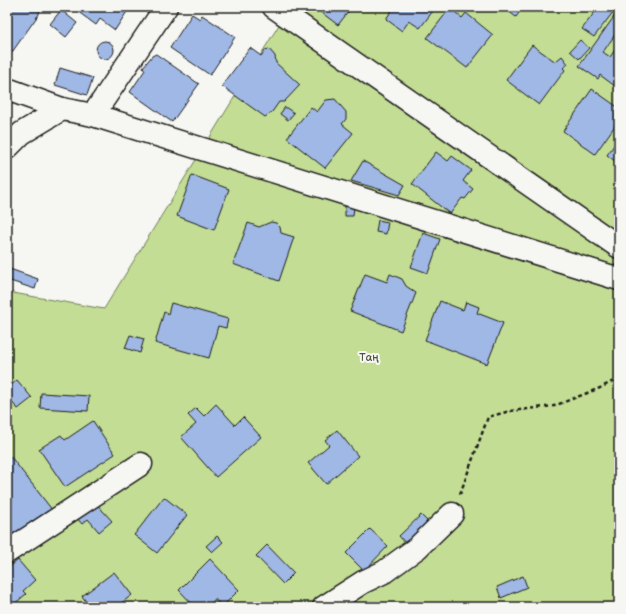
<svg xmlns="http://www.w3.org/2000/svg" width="626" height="614" viewBox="0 0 626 614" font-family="'Balsamiq Sans',sans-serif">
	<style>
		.green { fill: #c3de94; stroke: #707d58 }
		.building { fill: #9fb8e5; stroke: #1c1c1c }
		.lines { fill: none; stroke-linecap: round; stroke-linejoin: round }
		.minor-casing { stroke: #1c1c1c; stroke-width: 25 }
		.path { stroke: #1c1c1c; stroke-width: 2.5; stroke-dasharray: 4 3; stroke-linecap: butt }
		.minor { stroke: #f6f6f2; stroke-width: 22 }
		.labels { text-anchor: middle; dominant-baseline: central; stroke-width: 4; stroke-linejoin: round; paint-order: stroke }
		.park-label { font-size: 11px; fill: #4e5640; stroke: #f6f6f2 }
	</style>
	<rect width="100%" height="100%" fill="#f6f6f2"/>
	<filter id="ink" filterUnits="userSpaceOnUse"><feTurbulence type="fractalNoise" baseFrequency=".025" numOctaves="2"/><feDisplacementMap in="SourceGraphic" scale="8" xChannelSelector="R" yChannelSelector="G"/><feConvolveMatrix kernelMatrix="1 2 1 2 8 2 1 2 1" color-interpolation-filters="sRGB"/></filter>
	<g filter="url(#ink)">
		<path class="green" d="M290,7H619V607H7V292L104,309Z"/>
		<g class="building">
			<path d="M7,7H40L39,14L10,55L7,53Z"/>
			<path d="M80,7H130L115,30L100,19L96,25L77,11Z"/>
			<path d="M314,7H352L338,25Z"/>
			<path d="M387,7H436L420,28L409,21L402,31L386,19L392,10Z"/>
			<path d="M503,7H523L516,17Z"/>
			<path d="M594,7H617L594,37L582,29L597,9Z"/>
			<path d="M450,8L462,18L466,13L493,35L467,68L427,38Z"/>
			<path d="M61,10L77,23L66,37L50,24Z"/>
			<path d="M618,11L619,29L603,52L610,57L619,44V89L600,75L598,79L579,66Z"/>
			<path d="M192,14L200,19L202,15L235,37L210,75L170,48Z"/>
			<path d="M580,40L589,48L579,59L570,51Z"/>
			<circle cx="105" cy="50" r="9"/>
			<path d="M532,45L553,60L556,61L562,56L568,64L563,68L565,70L539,105L506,80Z"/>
			<path d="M250,48L261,56L265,50L269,49L275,56L276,63L300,85L284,102H279L272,112L265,117L222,86Z"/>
			<path d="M156,54L199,84L172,122L130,92L145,70L143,67L152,56Z"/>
			<path d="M60,68L93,78L87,95L55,85Z"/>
			<path d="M592,89L619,108V120L595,154L563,131Z"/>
			<path d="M335,99L346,112V119L342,124L353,133L325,168L287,138L311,107L317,112L326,100Z"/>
			<path d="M285,107L294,113L288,120L280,114Z"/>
			<path d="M619,138V164L607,155Z"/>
			<path d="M436,152L448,161L452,156L471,170L463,181L473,189L465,199L462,198L450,214L412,184Z"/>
			<path d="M363,161L405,185L399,195L351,181Z"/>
			<path d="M192,175L229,189L214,230L177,216Z"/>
			<path d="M345,205L354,206L353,216H345Z"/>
			<path d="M378,220L388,222L386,234L376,232Z"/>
			<path d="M271,222L276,223L280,227L281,233L294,237L279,281L233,264L248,223L259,227Z"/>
			<path d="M423,233L440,239L428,273L411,267Z"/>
			<path d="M7,268L38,279L35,289L7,280Z"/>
			<path d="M365,274L387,282L390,274L402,279L406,286L416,293L401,331L350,311Z"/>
			<path d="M440,301L463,310L466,302L479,307L477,313L503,323L487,364L425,340Z"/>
			<path d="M171,303L228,319L226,328L218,326L209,358L155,343L164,312L168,314Z"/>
			<path d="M130,335L144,339L140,353L125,348Z"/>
			<path d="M17,380L32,398L18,409L7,397V395L9,393L7,389Z"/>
			<path d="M41,393L89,396L88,411L40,408Z"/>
			<path d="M216,404L235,425L243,417L261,437L216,477L181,437L196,424L188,415L196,408L204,416Z"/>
			<path d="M93,421L115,454L65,487L39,449L61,435L65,440Z"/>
			<path d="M337,430L358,456L326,484L308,463L329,445L325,440Z"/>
			<path d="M11,457L53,511L7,542V460Z"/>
			<path d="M164,497L187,515L157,553L134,535Z"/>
			<path d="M93,500L112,521L99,532L88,519L82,524L75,516Z"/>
			<path d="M421,515L431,525L408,546L399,536Z"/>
			<path d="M370,529L388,546L364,571L346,553Z"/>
			<path d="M217,536L223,542L212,552L206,546Z"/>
			<path d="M267,545L294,573L283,584L256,556Z"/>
			<path d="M210,559L239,590L222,607L215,599L207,607H195L179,590Z"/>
			<path d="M18,560L35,580L23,591L26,594L11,607H7V569Z"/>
			<path d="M114,572L132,595L116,607H90L82,596Z"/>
			<path d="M523,576L527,587L501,598L497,587Z"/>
		</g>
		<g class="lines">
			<defs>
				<g id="minor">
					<path d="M274,7L619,247"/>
					<path d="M7,89L62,109L93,115L619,279"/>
					<path d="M93,115L166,7"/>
					<path d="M7,148L22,133L62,109"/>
					<path d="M7,552L141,464"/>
					<path d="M324,607L363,582L384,572L417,548L452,514"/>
				</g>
			</defs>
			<use href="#minor" class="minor-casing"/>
			<path class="path" d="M460,494L488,417L510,411L554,406L600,388L619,378"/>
			<use href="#minor" class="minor"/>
		</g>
	</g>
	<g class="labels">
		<g class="park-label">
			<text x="369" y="357">Таң</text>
		</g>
	</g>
	<rect width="626" height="614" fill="none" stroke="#f6f6f2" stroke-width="24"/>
	<rect x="12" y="12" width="602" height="590" fill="none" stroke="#1c1c1c" stroke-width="1.5" filter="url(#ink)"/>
</svg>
